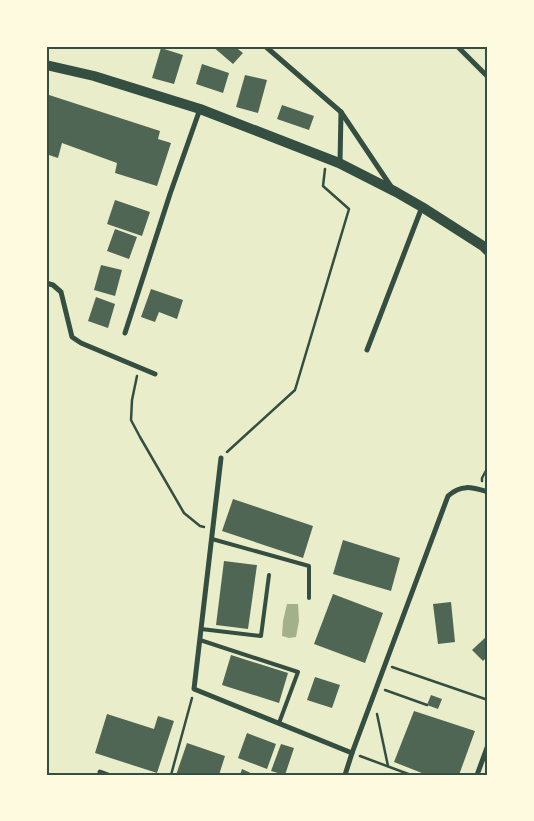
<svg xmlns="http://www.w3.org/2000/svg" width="534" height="821" viewBox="0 0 534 821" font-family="'IBM Plex Sans',sans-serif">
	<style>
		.water { fill: #a3b18a }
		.building { fill: #4f6655 }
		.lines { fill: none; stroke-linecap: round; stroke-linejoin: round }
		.path { stroke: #344e41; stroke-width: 2.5 }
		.service { stroke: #344e41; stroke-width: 4 }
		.minor { stroke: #344e41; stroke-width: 5 }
		.secondary { stroke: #344e41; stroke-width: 10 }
		.neatline { fill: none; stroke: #344e41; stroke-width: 2 }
	</style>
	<rect width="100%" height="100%" fill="#e9edc9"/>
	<path class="water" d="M287,604H298L299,621L296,637L289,638L282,636L283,621Z"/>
	<g class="building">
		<path d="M212,46H234L243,53L233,64Z"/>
		<path d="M161,48L183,55L174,84L152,78Z"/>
		<path d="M202,64L229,73L223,93L196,84Z"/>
		<path d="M245,75L267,80L258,113L236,107Z"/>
		<path d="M46,94L160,131L158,139L171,143L157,186L115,173L117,163L62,143L58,158L46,154Z"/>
		<path d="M282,105L314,116L309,130L277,119Z"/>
		<path d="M115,200L150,212L142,236L107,224Z"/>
		<path d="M115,229L137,237L129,259L107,251Z"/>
		<path d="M101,265L122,270L115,296L94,290Z"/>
		<path d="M151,289L183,300L177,319L159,312L155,322L141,317Z"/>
		<path d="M96,297L115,304L108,328L88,321Z"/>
		<path d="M233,499L313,526L303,558L222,531Z"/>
		<path d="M343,540L400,558L391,591L333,574Z"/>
		<path d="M224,561L257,565L248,629L216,625Z"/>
		<path d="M333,594L383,613L365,663L314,644Z"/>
		<path d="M451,602L455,642L438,644L433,604Z"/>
		<path d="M488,635V656L483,661L472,650Z"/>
		<path d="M231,655L288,673L279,703L222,685Z"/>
		<path d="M315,677L340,685L332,708L307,700Z"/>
		<path d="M431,695L442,699L438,709L427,705Z"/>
		<path d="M414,711L475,731L459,775H427L394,762Z"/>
		<path d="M107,714L154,729L158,716L174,721L157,773L95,753Z"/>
		<path d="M247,733L276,744L267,769L238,758Z"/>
		<path d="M187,743L225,756L219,775H176Z"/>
		<path d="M281,744L294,748L285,775L271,771Z"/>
		<path d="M242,769L255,775H240Z"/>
	</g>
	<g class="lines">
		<g class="path">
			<path d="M137,376L132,400L131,420L140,437L184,513L200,526L204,527"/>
			<path d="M227,452L295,390L349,209L323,186L325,169"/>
			<path d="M482,481V478L488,467"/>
			<path d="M392,667L488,700"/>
			<path d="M385,690L427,705"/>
			<path d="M377,714L388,766"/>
			<path d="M360,756L411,775"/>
			<path d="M171,775L192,698"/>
		</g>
		<g class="service">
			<path d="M212,539L309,566V598"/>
			<path d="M201,629L261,636L269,575"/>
			<path d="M200,640L298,672L279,723"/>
		</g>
		<g class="minor">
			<path d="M265,46L341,112L392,188"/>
			<path d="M457,46L488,77"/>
			<path d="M340,162L341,112"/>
			<path d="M46,283L53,285L61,292L72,337L81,343L155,374"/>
			<path d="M125,333L170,194L200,109"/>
			<path d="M367,350L422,207"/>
			<path d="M221,458L194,689L352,753"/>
			<path d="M100,772L108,775"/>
			<path d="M345,775L352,753L448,496C461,484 471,487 488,492"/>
			<path d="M477,775L488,745"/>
		</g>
		<path class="secondary" d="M46,65L94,76L200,109L339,163L396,192L422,207L483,246L488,251"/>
	</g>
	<rect width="534" height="821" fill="none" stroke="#fefae0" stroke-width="95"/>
	<rect x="48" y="48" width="438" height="726" class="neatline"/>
</svg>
